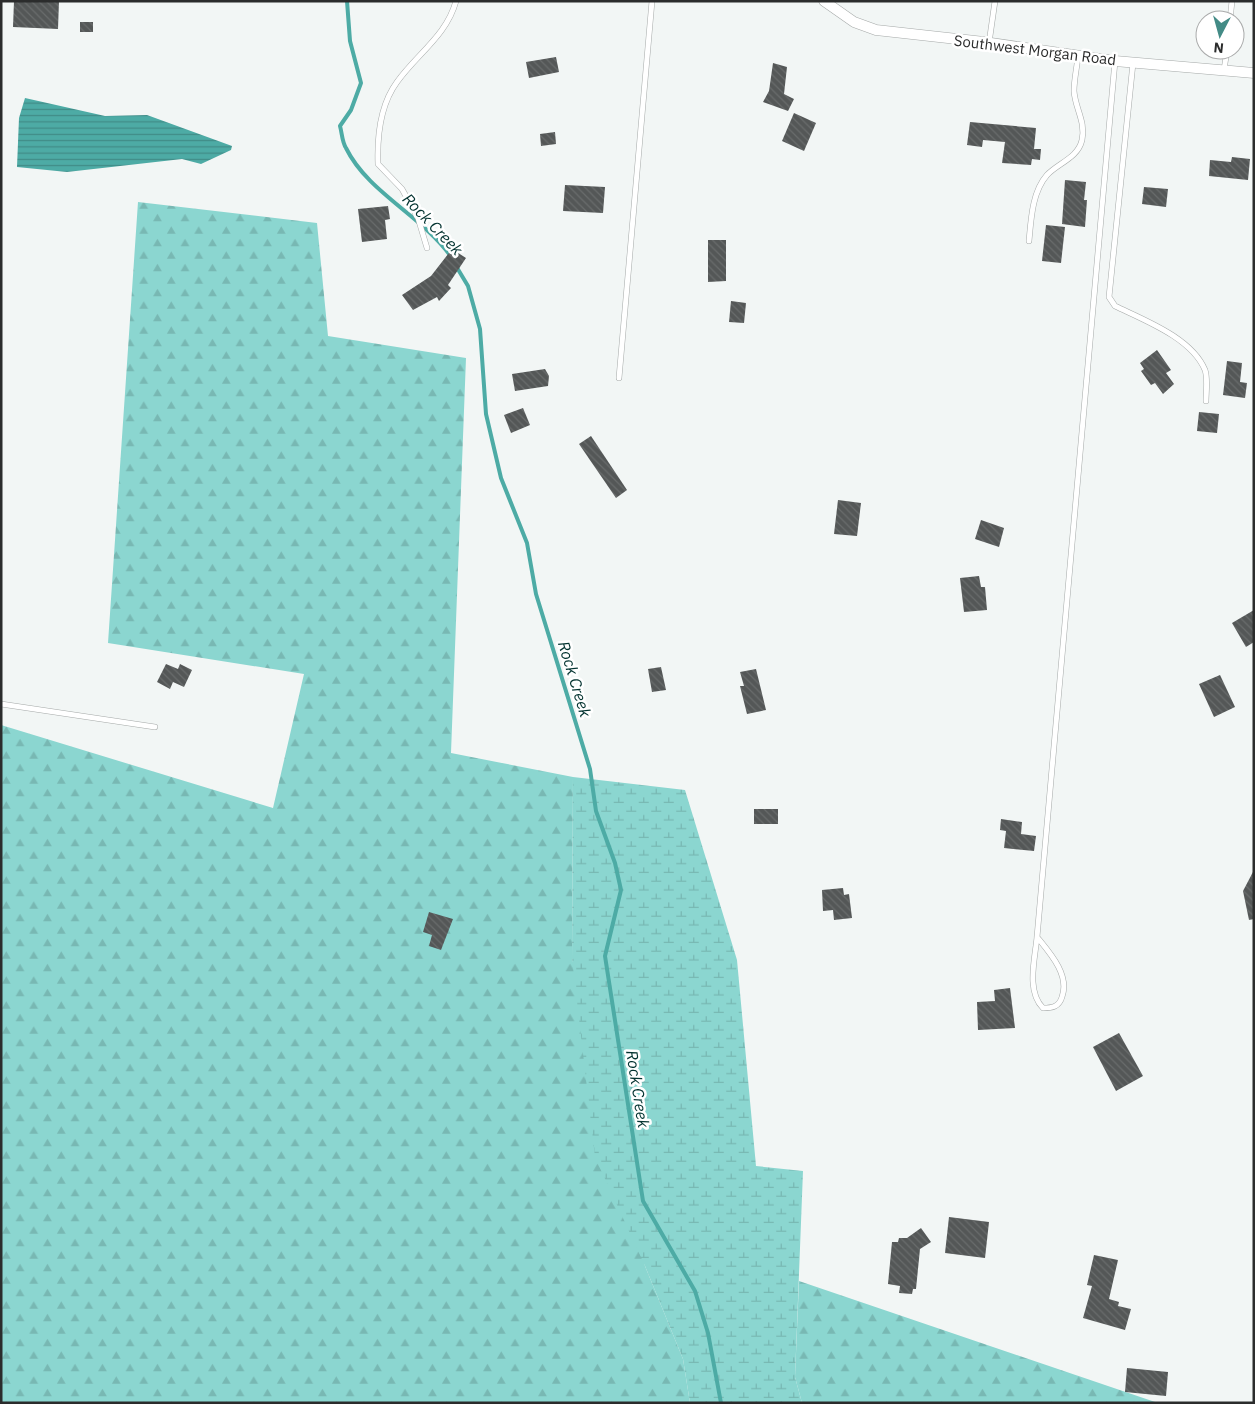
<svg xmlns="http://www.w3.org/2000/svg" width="1255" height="1404" viewBox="0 0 1255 1404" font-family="'IBM Plex Sans',sans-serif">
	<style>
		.forest { fill: url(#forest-firs) }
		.wetland { fill: url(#wetland-marsh) }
		.water { fill: url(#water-rules) }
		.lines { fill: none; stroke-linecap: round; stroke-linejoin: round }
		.stream { stroke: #4daba5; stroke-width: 4 }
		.building { fill: url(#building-back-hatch) }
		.service-casing { stroke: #a5a9a8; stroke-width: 6 }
		.minor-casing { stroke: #a5a9a8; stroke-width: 11 }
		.service { stroke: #fff; stroke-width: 5 }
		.minor { stroke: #fff; stroke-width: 10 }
		.labels { text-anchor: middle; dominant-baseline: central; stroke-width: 5; stroke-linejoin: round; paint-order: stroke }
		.street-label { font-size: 15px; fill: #2b2c2c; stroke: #fff }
		.water-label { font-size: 16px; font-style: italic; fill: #033330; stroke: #fff }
	</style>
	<defs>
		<pattern id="forest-firs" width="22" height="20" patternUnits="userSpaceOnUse" patternTransform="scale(1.25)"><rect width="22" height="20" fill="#8bd6d0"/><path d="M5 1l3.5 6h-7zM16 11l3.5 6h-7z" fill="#78b8b3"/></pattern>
		<pattern id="wetland-marsh" width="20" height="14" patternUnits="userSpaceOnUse" patternTransform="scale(1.25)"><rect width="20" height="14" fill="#8bd6d0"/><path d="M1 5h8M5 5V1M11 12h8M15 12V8" fill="none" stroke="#78b8b3"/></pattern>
		<pattern id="water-rules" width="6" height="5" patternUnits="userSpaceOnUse" patternTransform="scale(1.25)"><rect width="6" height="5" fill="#4daba5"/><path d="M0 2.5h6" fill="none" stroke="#408b87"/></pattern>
		<pattern id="building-back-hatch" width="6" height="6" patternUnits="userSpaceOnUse" patternTransform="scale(1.25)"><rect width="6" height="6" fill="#545757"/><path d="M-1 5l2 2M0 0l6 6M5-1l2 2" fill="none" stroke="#696c6c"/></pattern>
	</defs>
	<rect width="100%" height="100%" fill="#f2f6f5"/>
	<g class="forest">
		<path d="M138,202L317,223L328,336L466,358L451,753L573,777L572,958L645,1266L683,1359L690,1403H1V725L273,808L304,674L108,643Z"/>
		<path d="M799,1281L1158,1403H802L795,1377Z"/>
	</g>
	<path class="wetland" d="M573,777L685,790L737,960L756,1166L803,1171L795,1377L802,1403H690L683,1359L645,1266L595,1157L572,958Z"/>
	<path class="water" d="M25,98L105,116L147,115L232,146L231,150L201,164L182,159L67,172L17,167L19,118Z"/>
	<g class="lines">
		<g class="stream">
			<path d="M347,1L350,41L361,83L351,110L340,126C342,133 342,142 346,148C368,193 423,216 452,258"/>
			<path d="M456,266L468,286L480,329L486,414L501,478L527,543L536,594L590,769L596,811L615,863L621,890L605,956L643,1201L695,1291L708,1333L721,1403"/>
		</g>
	</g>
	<g class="building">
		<path d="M14,1H59L58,29L13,27Z"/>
		<rect x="80" y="22" width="13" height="10"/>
		<path d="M556,57L559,72L529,78L526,62Z"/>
		<path d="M773,63L787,67L784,94L794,99L788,111L763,102L769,91Z"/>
		<path d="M794,113L816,123L804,151L782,141Z"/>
		<path d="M970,122L1036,128L1034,149H1041L1040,160L1032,159L1031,165L1002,163L1005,142L983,140L982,147L967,145Z"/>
		<path d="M555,132L556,144L541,146L540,134Z"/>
		<path d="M1232,157L1250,159L1248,180L1209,176L1210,160L1231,162Z"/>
		<path d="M1065,180L1086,182L1084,200H1087L1085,227L1062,224Z"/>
		<path d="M565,185L605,187L603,213L563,211Z"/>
		<path d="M1144,187L1168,189L1166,207L1142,204Z"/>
		<path d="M388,206L390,219L385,220L387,239L362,242L358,209Z"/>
		<path d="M1046,225L1065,227L1061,263L1042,261Z"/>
		<path d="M708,240H726V281L708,282Z"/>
		<path d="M452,249L466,258L448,285L451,288L439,301L437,297L413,310L402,295L431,276Z"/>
		<path d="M731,301L746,303L744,323L729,322Z"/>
		<path d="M1157,350L1171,370L1166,373L1174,384L1163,394L1155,383L1151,385L1141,371L1144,369L1140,363Z"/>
		<path d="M1227,361L1242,363L1240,382L1247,383L1245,398L1223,395Z"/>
		<path d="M545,369L549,376L548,386L515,391L512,374Z"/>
		<path d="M523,408L530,425L511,433L504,415Z"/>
		<path d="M1199,412L1219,414L1217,433L1197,431Z"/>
		<path d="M591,436L627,490L616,498L579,444Z"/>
		<path d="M838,500L861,503L857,536L834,534Z"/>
		<path d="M981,520L1004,528L999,547L975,539Z"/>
		<path d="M979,576L981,587H985L987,610L964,612L960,578Z"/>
		<path d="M1254,610V642L1246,647L1232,623Z"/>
		<path d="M166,664L178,669L180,664L192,670L184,687L173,682L170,689L157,682Z"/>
		<path d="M661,667L666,690L652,692L648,669Z"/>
		<path d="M756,669L766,710L747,714L740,686H744L740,672Z"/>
		<path d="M1220,675L1235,707L1214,717L1199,684Z"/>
		<rect x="754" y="809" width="24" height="15"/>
		<path d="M1001,819L1022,822L1021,834L1036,836L1034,851L1004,848L1006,831L1000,830Z"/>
		<path d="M1254,870V919L1249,920L1243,891Z"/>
		<path d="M843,888L844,895L849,894L852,918L834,920L833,910L823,911L822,890Z"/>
		<path d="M429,912L453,919L441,950L429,946L432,935L423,932Z"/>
		<path d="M1010,988L1015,1028L978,1030L977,1002L995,1001L994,990Z"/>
		<path d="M1119,1033L1143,1076L1116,1091L1093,1047Z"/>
		<path d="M949,1217L989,1222L985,1258L945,1253Z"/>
		<path d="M921,1228L931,1242L920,1249L916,1289H913L912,1294L899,1293L900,1286L888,1284L892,1242H898L899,1238H907Z"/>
		<path d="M1094,1255L1118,1260L1109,1299L1119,1302L1118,1306L1131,1309L1125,1330L1083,1318L1092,1286L1087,1285Z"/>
		<path d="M1127,1368L1168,1372L1166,1396L1125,1392Z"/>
	</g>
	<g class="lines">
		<defs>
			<g id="service">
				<path d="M1230,20L1232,1"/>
				<path d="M989,43L995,1"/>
				<path d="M1133,63L1109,297L1115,306C1144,320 1192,338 1205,370C1208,378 1206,393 1206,401"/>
				<path d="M1224,70L1227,50"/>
				<path d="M1029,241C1031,220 1032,192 1047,175C1058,163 1078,158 1082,140C1086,122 1075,108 1074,91C1074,80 1077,67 1078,56"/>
				<path d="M427,248L418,218L402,189L378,164C377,136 380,105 397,82C417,54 447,35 456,1"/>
				<path d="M619,378L652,1"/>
				<path d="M1,704L155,727"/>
				<path d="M1037,937C1050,953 1070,975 1062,997C1059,1007 1052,1008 1043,1008C1026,991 1035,959 1037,937L1115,61"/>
			</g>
			<path id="minor" d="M824,1L854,22L876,30L984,42L1115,61L1254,73"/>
		</defs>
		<use href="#service" class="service-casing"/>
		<use href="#minor" class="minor-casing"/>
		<use href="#service" class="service"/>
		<use href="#minor" class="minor"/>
	</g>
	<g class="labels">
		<g class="street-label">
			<text transform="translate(1035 50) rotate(7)">Southwest Morgan Road</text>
		</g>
		<g class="water-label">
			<text transform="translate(433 224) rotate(46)">Rock Creek</text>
			<text transform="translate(575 679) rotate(73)">Rock Creek</text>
			<text transform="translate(638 1089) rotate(81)">Rock Creek</text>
		</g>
	</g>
	<rect width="1255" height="1404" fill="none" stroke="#2b2c2c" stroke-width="5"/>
	<g transform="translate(1220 35) rotate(186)"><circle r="24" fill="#ffffff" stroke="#aaabab"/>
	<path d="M0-4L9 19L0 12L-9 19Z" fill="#438b86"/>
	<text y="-8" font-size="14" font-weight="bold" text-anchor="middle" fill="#2b2c2c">N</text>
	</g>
</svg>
